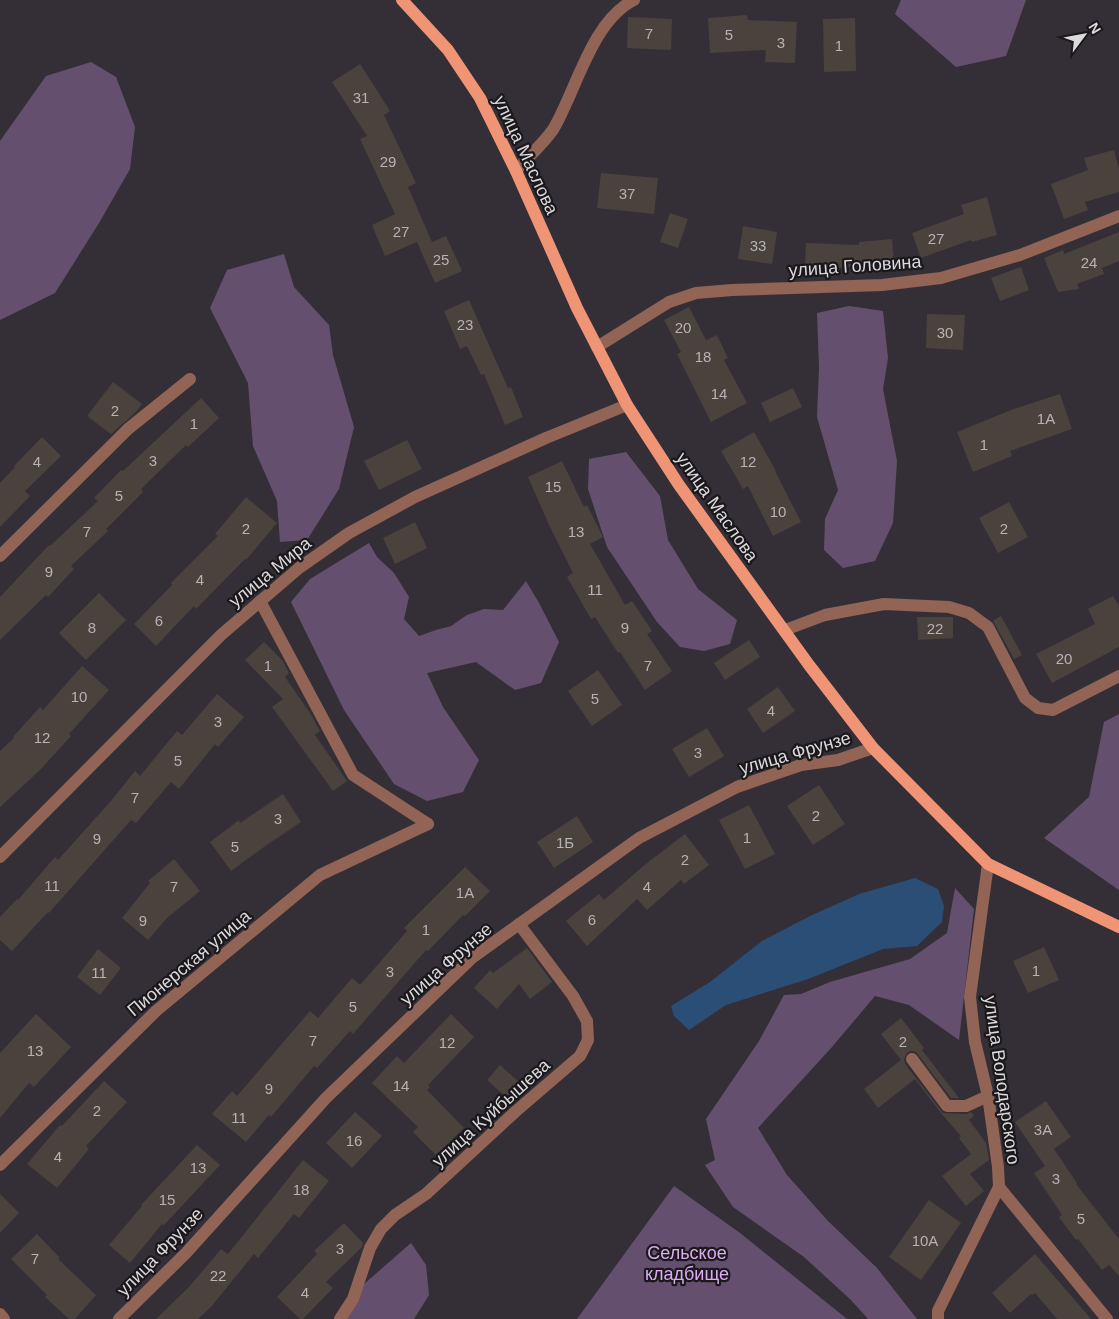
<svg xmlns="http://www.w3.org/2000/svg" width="1119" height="1319" viewBox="0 0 1119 1319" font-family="Arial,sans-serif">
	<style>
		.green { fill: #64506e }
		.water { fill: #2b4e77 }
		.building { fill: #49423d }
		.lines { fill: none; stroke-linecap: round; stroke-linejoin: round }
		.minor { stroke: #916455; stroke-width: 12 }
		.major { stroke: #f09476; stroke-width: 12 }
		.labels { text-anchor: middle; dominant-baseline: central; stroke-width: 4.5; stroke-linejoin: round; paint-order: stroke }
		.number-label { font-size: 15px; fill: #b7b3b5 }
		.street-label { font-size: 18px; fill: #dcd9dd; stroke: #1a181b }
		.park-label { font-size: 18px; fill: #dcabf2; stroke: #1a181b }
	</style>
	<rect width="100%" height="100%" fill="#342f36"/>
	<g class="green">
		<path d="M901,0H1026L1006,56L956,67L895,14Z"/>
		<path d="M91,62L116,77L135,127L130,169L99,223L55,293L0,320V141L46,76Z"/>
		<path d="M284,254L294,287L329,325L333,355L354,427L339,489L307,540L280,542L277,501L253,446L248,383L210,308L227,270Z"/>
		<path d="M849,306L883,311L888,358L883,389L897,461L893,523L875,561L843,568L824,550L825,519L838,490L817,417L819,367L817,313Z"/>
		<path d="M626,452L660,496L668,540L698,589L737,620L730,644L704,651L680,647L657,622L607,547L588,489L589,459Z"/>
		<path d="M369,543L377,557L394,573L409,597L404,619L419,636L436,630L451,626L467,615L484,609L503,610L526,581L539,603L559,642L541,683L515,690L476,662L427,673L443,707L479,760L463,792L427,801L394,784L344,710L291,602L310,579Z"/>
		<path d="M1119,714V890L1044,838L1089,797L1104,722Z"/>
		<path d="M955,888L974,909L959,1040L909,1005L875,996L832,1047L758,1128L787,1175L828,1221L877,1268L917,1319H868L851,1300L804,1257L733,1207L705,1165L715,1160L706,1119L759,1041L784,995L801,994L830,982L910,959L947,933Z"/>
		<path d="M674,1186L740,1233L847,1319H577Z"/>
		<path d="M411,1243L426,1265L429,1295L414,1319H335L348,1298Z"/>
	</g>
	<path class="water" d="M915,878L938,889L944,906L942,922L917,946L883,949L808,979L726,1005L689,1030L674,1016L671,1006L710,982L762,941L808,917L859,894Z"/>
	<g class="building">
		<path d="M747,15L748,20L797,22L795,63L765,62L766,50L710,53L708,18Z"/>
		<path d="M628,17L672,19L671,50L627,48Z"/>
		<path d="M855,18L856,71L824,72L823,19Z"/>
		<path d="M360,64L390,111L384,115L416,183L408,187L432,242L446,236L462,271L435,283L417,242L385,256L372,225L395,214L360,139L367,136L332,82Z"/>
		<path d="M1114,150L1119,169V192L1085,202L1088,210L1064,219L1051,184L1088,170L1084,158Z"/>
		<path d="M601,173L658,178L654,214L597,208Z"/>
		<path d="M987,197L997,235L972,242L971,240L921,258L912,233L964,214L961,205Z"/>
		<path d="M670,213L688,219L678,248L660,242Z"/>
		<path d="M743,226L777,232L772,264L738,259Z"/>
		<path d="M1119,232V261L1102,268L1104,274L1077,284L1079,289L1058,292L1044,258L1063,250L1064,254Z"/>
		<path d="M892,239L894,262L839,268L805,267L806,243L859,245V242Z"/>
		<path d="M1021,267L1029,290L1000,301L991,278Z"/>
		<path d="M469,300L508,388L511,387L523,417L505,425L484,374L481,375L467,346L460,349L444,311Z"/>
		<path d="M689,307L706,340L717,335L728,358L724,360L747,403L711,422L677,354L681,352L664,320Z"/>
		<path d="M927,314L965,315L963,350L926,348Z"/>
		<path d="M113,382L142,404L136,412L111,434L87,416Z"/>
		<path d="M793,388L802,407L770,422L761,403Z"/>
		<path d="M1060,394L1072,429L1010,451L1012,456L973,472L957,432L1011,410Z"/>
		<path d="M201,398L219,418L188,447L186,445L141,489L143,492L106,529L108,531L71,566L74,569L48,597L46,595L0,640V597L49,545L50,546L98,501L94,498L121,470L123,471Z"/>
		<path d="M754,432L776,471H775L801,522L773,536L748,486L743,489L721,451Z"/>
		<path d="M42,437L61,456L25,491L30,496L0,527V483L15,467L14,466Z"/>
		<path d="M407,440L422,469L379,490L364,461Z"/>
		<path d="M562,461L584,507L587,505L603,537L590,544L625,605L632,601L652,631L647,634L672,671L645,690L620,652L618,653L595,617L591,619L567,577L573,573L549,525L528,477Z"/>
		<path d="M246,497L277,523L246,560L245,559L196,609L194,606L156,646L134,624L172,585L171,583L218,536L215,534Z"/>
		<path d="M1009,502L1028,537L998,553L979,518Z"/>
		<path d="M415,522L427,548L395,564L383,538Z"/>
		<path d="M99,593L126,620L86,660L59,633Z"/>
		<path d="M1113,596L1119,606V647L1052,683L1036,654L1095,624L1088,609Z"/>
		<path d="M1001,616L1022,655L1014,659L993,621Z"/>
		<path d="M917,617H953V638L918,640Z"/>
		<path d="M749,640L760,657L725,680L714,663Z"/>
		<path d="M264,642L283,661L289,673L285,677L310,713L320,731L315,735L347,781L333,791L272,707L283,699L245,660Z"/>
		<path d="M82,666L109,690L69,734L71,736L40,770L0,807V751L14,738L13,737L40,707L43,710Z"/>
		<path d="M598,670L622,705L592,726L568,691Z"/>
		<path d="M778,687L795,711L763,733L747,709Z"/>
		<path d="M217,694L244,717L218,747L215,744L179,789L171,782L136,823L131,820L49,913L48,912L12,951L0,940V917L17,899L18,900L55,857L58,860L110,802L135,771L140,776L177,731L182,735Z"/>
		<path d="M707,728L724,756L689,777L672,749Z"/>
		<path d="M819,785L845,824L813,845L787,806Z"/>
		<path d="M283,794L301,822L261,849L231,871L210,842L239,820L240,823Z"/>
		<path d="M749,805L775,854L745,869L719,820Z"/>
		<path d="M577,816L593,842L554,868L537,842Z"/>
		<path d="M685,834L709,865L684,884L681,880L647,910L637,899L587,946L566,921L599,894L604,900L647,863Z"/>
		<path d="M174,859L200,891L167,918L148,940L122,918L150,883L148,881Z"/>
		<path d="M465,867L490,891L465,916L463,915L428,951L426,950L353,1034L350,1031L317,1068L314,1066L271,1117L269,1115L246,1142L212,1114L232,1091L237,1096L310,1011L318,1018L352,978L360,985L407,931L404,928Z"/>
		<path d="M1044,947L1059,980L1028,993L1013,961Z"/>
		<path d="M527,948L552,982L530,999L519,984L497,1009L474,988L490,970L493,973Z"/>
		<path d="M98,949L121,968L100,995L77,977Z"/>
		<path d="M36,1014L71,1047L34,1087L29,1083L0,1118V1053Z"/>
		<path d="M451,1014L474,1037L428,1085L430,1087L427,1090L464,1128L436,1155L413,1132L418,1127L372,1083L397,1056L404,1063Z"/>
		<path d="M901,1018L924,1048L922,1050L959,1098H951L916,1052L911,1051L907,1053L904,1059L905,1064L943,1113L966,1114L971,1112L974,1116L969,1120L986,1143L989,1160L970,1174L984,1191L966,1206L942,1176L971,1154L959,1138L961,1136L941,1113L915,1079L878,1108L864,1089L901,1060L881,1034Z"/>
		<path d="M500,1065L519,1082L506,1097L487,1080Z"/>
		<path d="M104,1081L127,1102L86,1146L89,1149L57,1188L27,1164L60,1125L62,1126Z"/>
		<path d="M1046,1101L1071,1137L1054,1149L1077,1183L1076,1184L1119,1239V1276L1109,1265L1102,1270L1078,1239L1076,1240L1059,1217L1062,1215L1034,1173L1045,1166L1015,1122Z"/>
		<path d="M355,1112L382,1136L352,1168L326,1143Z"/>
		<path d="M197,1145L220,1165L164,1225L162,1224L130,1263L109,1245L142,1206L141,1205Z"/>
		<path d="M303,1160L329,1181L299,1218L294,1214L258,1258L254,1254L211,1307L198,1319H156L189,1287L221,1249L228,1254Z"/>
		<path d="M0,1194L19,1213L0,1233Z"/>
		<path d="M929,1200L961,1223L921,1280L889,1257Z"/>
		<path d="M344,1223L363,1243L362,1247L326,1282L333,1288L303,1319H300L277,1297L317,1254L314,1251Z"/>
		<path d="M37,1234L60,1258L58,1259L96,1295L75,1319H69L45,1297L47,1295L11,1259Z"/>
		<path d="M1035,1254L1054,1276L1091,1319H1057L1035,1293L1032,1295L1031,1294L1010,1313L992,1293Z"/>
	</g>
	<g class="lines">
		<g class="minor">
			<path d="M516,171C527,158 546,141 554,128C577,88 592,21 634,0"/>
			<path d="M597,347L669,302L696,293L732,290L882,285L941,278L1020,255L1119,216"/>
			<path d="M0,556L128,429L190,379"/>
			<path d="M260,601L353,775L428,824"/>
			<path d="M785,630L825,615L884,604L949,607L969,613L988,627L1025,698L1038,708L1053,710L1119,676"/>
			<path d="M0,857L221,635L299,568L349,533L415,497L546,438L627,405"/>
			<path d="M912,1059L947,1106H966L988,1096"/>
			<path d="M0,1165L156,1011L320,875L428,824"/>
			<path d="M999,1187L1107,1319"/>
			<path d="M0,1314L4,1319"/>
			<path d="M119,1319L186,1253L326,1098L472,958L639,838L737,787L801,765L838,760L873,748"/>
			<path d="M340,1319L353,1299L370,1248L381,1229L395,1215L426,1194L515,1112L580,1056L588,1040L587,1021L573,996L519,924"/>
			<path d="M938,1319V1311L999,1187L998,1167L988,1096L975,1042L970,997L988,864"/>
		</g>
		<path class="major" d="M402,0L448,50L480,98L516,171L577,308L627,405L679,485L809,665L873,748L988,864L1119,927"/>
	</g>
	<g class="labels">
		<g class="number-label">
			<text x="649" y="33">7</text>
			<text x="729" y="34">5</text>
			<text x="781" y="42">3</text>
			<text x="839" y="45">1</text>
			<text x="361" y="97">31</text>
			<text x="388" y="161">29</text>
			<text x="627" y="193">37</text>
			<text x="401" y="231">27</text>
			<text x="936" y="238">27</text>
			<text x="758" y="245">33</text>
			<text x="441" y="259">25</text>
			<text x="1089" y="262">24</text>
			<text x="465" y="324">23</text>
			<text x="683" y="327">20</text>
			<text x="945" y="332">30</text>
			<text x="703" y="356">18</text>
			<text x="719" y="393">14</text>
			<text x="115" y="410">2</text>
			<text x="1046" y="418">1А</text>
			<text x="194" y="423">1</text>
			<text x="984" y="444">1</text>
			<text x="153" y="460">3</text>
			<text x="37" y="461">4</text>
			<text x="748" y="461">12</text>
			<text x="553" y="486">15</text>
			<text x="119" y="495">5</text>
			<text x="778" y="511">10</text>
			<text x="246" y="528">2</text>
			<text x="1004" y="528">2</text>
			<text x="87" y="531">7</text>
			<text x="576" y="531">13</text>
			<text x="49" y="571">9</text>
			<text x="200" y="579">4</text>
			<text x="595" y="589">11</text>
			<text x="159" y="620">6</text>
			<text x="92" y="627">8</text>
			<text x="625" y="627">9</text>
			<text x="935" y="628">22</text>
			<text x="1064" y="658">20</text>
			<text x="268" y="665">1</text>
			<text x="648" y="665">7</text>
			<text x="79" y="696">10</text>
			<text x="595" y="698">5</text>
			<text x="771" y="710">4</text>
			<text x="218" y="721">3</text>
			<text x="42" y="737">12</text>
			<text x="698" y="752">3</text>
			<text x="178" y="760">5</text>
			<text x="135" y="797">7</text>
			<text x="816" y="815">2</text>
			<text x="278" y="818">3</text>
			<text x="747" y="837">1</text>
			<text x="97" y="838">9</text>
			<text x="565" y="842">1Б</text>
			<text x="235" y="846">5</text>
			<text x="685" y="859">2</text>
			<text x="52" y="885">11</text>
			<text x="174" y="886">7</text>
			<text x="647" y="886">4</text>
			<text x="465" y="892">1А</text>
			<text x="592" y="919">6</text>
			<text x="143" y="920">9</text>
			<text x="426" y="929">1</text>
			<text x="1036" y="970">1</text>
			<text x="390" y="971">3</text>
			<text x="99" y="972">11</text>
			<text x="353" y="1006">5</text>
			<text x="313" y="1040">7</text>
			<text x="903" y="1041">2</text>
			<text x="447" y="1042">12</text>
			<text x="35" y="1050">13</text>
			<text x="401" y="1085">14</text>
			<text x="269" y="1088">9</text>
			<text x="97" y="1110">2</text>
			<text x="239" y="1117">11</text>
			<text x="1043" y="1129">3А</text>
			<text x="354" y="1140">16</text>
			<text x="58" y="1156">4</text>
			<text x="198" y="1167">13</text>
			<text x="1056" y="1178">3</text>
			<text x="301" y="1189">18</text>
			<text x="167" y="1199">15</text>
			<text x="1081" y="1218">5</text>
			<text x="925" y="1240">10А</text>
			<text x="340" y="1248">3</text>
			<text x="35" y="1258">7</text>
			<text x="218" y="1275">22</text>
			<text x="305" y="1292">4</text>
		</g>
		<g class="street-label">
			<text transform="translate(526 155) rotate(65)">улица Маслова</text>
			<text transform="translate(855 266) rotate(-4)">улица Головина</text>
			<text transform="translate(717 507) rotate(55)">улица Маслова</text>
			<text transform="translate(270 572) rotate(-39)">улица Мира</text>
			<text transform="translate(795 753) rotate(-16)">улица Фрунзе</text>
			<text transform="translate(189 963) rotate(-40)">Пионерская улица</text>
			<text transform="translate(446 964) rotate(-41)">улица Фрунзе</text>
			<text transform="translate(1002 1080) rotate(82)">улица Володарского</text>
			<text transform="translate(491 1113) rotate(-42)">улица Куйбышева</text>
			<text transform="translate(160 1252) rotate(-46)">улица Фрунзе</text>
		</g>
		<g class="park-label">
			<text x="687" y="1253">Сельское<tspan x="687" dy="21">кладбище</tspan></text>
		</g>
	</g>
	<g transform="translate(1084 35) rotate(58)" stroke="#1a181b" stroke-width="4" paint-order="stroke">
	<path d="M0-4L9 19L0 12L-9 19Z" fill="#dcd9dd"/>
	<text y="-8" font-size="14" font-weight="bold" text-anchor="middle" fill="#dcd9dd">N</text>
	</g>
</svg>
